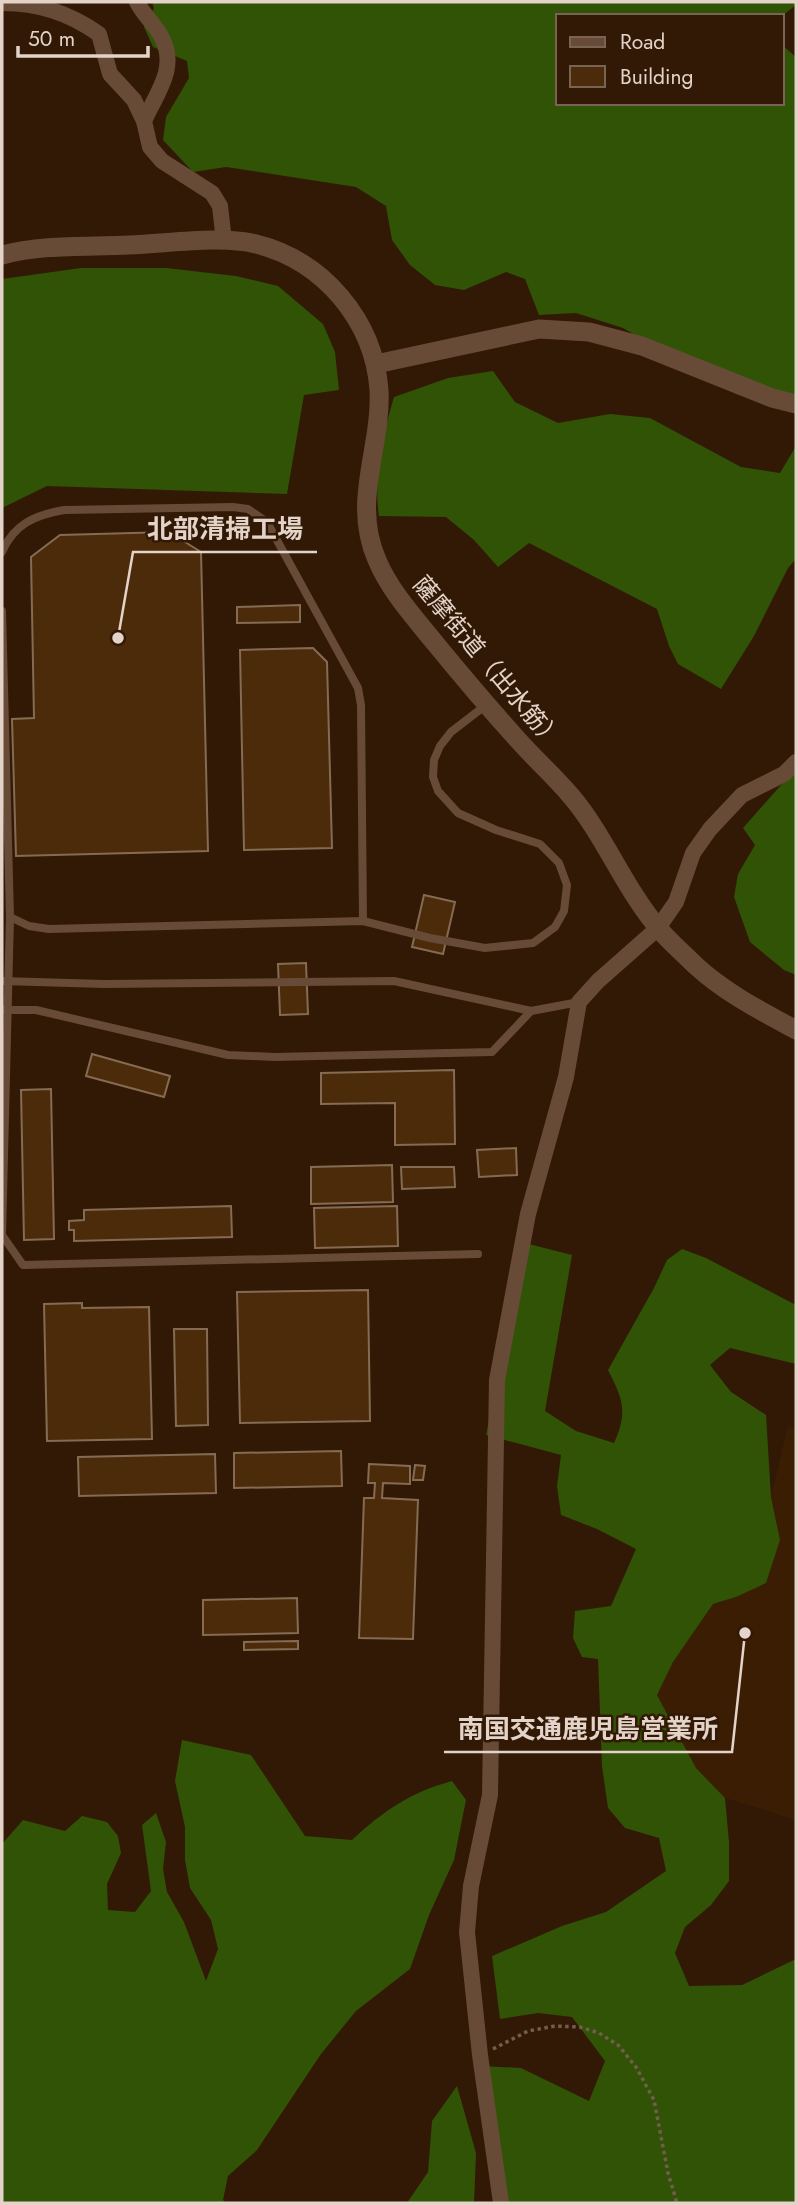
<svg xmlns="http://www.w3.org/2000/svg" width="798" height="2205" viewBox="0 0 798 2205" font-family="Jost,'Noto Sans JP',sans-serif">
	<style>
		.built { fill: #3b1d04 }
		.forest { fill: #305305 }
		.building { fill: #4b2b0a; stroke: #866b53; stroke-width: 2 }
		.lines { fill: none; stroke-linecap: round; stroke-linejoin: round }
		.path { stroke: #735d4d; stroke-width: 3.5; stroke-dasharray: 3.5 3.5; stroke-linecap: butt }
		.service { stroke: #674b37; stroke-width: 8 }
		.minor { stroke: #674b37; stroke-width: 16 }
		.tertiary { stroke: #674b37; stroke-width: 19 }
		.labels { text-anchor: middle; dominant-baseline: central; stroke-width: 5; stroke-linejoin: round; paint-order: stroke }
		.street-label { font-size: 24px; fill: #e4d3c8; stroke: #311906 }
		.leader { fill: none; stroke: #e4d3c8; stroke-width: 2.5 }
		.callout-dot { fill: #e4d3c8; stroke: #311906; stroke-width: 2.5 }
		.callout-label { font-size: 26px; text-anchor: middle; font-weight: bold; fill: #e4d3c8; stroke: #311906; stroke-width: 5; stroke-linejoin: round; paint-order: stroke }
	</style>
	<rect width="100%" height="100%" fill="#311906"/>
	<path class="built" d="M788,1426L796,1429V1820L725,1798L696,1768L657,1695L673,1662L713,1604L736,1597L780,1540L771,1497Z"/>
	<g class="forest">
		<path d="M152,2H796V5L782,16H558V103H782V45L796,57V395H738L623,328L576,313L539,315L525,279L506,272L464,290L435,285L410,265L392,240L386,206L356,187L226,167L193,172L163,140L166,117L189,78L187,61L153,47L144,27L154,8Z"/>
		<path d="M81,268H166L236,276L278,286L323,324L335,352L339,390L304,395L287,494L47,486L2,508V279Z"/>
		<path d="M493,371L515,402L558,423L610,414L650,418L741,467L780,473L796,446V559L788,568L754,636L721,689L678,664L669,646L657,609L529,543L498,567L474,540L446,517L379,516C373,478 383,434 394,397L448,378Z"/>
		<path d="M796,768V975L784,970L750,942L734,897L738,874L755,845L743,828Z"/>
		<path d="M517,1241L572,1255L545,1411L576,1431L614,1443C628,1412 623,1399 608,1370L654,1288L667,1260L682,1249L706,1258L796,1305V1364L730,1348L710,1365L731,1392L766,1415L771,1497L780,1540L766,1583L736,1597L713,1604L673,1662L657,1695L696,1768L725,1798L729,1842V1881L711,1905L685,1927L675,1953L689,1986L742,1985L796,1959V2203H509L496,2196L481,2066L521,2068L589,2101L605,2061L572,2017L538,2013L500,2019L492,1956L562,1926L606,1912L666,1871L659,1838L625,1828L608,1808L602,1766L598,1659L582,1657L573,1638L575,1611L611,1606L636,1549L597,1529L561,1515L557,1486L561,1455L486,1435L508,1326Z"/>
		<path d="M182,1740L251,1755L305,1836L352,1840C383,1811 411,1792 452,1781L466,1800L454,1860L429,1915L410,1969L356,2011L321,2054L257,2150L228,2176L223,2200L226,2203H2V1844L23,1820L65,1831L82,1816L107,1822L118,1836L121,1853L107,1884L108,1910L135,1912L151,1891L142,1825L156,1813L166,1842L163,1869L167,1892L184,1922L206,1981L218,1949L211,1920L190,1888L185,1860V1827L175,1781Z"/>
		<path d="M457,2086L476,2153L474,2203H407L428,2172L432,2121Z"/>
	</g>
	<g class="building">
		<path d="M169,532L201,552L208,851L16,856L12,719L34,718L31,557L60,535Z"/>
		<path d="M300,605V622L237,623V607Z"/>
		<path d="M313,648L327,662L332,848L244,850L240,650Z"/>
		<path d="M424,895L455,902L443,954L412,947Z"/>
		<path d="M306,963L308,1014L280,1015L278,964Z"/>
		<path d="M92,1054L170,1076L164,1097L86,1076Z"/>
		<path d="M454,1070L455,1144L395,1145V1103L321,1104V1073Z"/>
		<path d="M51,1089L54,1239L24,1240L21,1090Z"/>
		<path d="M516,1148L517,1175L479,1177L477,1150Z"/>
		<path d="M392,1165L393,1202L311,1204V1167Z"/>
		<path d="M401,1167H454L455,1187L402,1189Z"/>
		<path d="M231,1206L232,1237L74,1241V1230H69V1221L84,1220V1210Z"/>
		<path d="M397,1206L398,1246L315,1248L314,1208Z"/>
		<path d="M368,1290L370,1421L240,1423L237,1292Z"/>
		<path d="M82,1303V1308L149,1307L152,1439L47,1441L44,1304Z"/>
		<path d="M174,1329H207L208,1425L176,1426Z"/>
		<path d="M341,1451L342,1486L234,1488V1453Z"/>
		<path d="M215,1454L216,1493L79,1496L78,1457Z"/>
		<path d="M369,1464L410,1466V1484L383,1483L382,1498L418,1500L413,1639L359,1638L364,1498H374L375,1483H368Z"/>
		<path d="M415,1465L425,1466L423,1480H413Z"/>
		<path d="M297,1598L298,1633L203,1635V1600Z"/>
		<path d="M298,1641V1649L244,1650V1642Z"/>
	</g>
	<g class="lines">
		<path class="path" d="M493,2049L528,2031L555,2026L580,2027L599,2033L618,2045L636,2067L654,2100L668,2173L677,2203"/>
		<g class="service">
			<path d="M2,552C14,524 35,515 64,510L233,507L248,509L267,522L358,688L361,705L363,921"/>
			<path d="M2,611L10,917L29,926L49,929L363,921L430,938L485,948L533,943L555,927L564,911L567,885L559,863L540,844L496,830L458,813L438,791L433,777L434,760L440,746L451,732L486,705"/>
			<path d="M10,917L2,1235L23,1265L478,1254"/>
			<path d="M2,981L104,984L394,981L531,1011L579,1002"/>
			<path d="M2,1010H36L228,1055L275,1057L492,1052L531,1011"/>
		</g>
		<g class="minor">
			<path d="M137,2C143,15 156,25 162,38C178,68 156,94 144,121"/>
			<path d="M2,3C39,3 69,13 99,34L110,74L134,100L144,121L150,147L162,161L212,193L220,206L224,241"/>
			<path d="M501,2203L480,2055L467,1932L471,1886L490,1795L497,1380L528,1214L566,1077L579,1002L598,981L658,928L676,902L693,853L710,829L742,795L784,774L796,762"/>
		</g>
		<g class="tertiary">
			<path d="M2,255C42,244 88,247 129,245C166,244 220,235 256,244C324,261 374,321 379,390C382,449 351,501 377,560C390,591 414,617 435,643C462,676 490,709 518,740C535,759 554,776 571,796C605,836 624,888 659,929C669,941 683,953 695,965C724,992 761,1011 796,1030"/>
			<path d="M376,364L539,329L589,332L642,346L772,398L796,404"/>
		</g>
	</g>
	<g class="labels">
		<g class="street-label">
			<text transform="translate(488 662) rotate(50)">薩摩街道（出水筋）</text>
		</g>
	</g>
	<path class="leader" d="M118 638L133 552H317M745 1633L732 1752H444"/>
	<g class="callout-dot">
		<circle cx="118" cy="638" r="7"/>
		<circle cx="745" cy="1633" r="7"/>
	</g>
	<g class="callout-label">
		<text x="225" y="538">北部清掃工場</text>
		<text x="588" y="1738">南国交通鹿児島営業所</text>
	</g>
	<rect width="798" height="2205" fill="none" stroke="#e4d3c8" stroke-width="7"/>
	<rect x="556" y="14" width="228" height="91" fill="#311906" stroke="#796354" stroke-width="2"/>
	<rect x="570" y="37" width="35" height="10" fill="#674b37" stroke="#796354" stroke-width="2"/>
	<text x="620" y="49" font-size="21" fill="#e4d3c8">Road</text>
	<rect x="570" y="66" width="35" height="21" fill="#4b2b0a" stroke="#796354" stroke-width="2"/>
	<text x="620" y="84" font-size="21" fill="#e4d3c8">Building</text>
	<path d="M18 46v10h130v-10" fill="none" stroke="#e4d3c8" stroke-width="3.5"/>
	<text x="28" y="46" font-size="21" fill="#e4d3c8" stroke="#311906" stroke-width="5" paint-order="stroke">50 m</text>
</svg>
